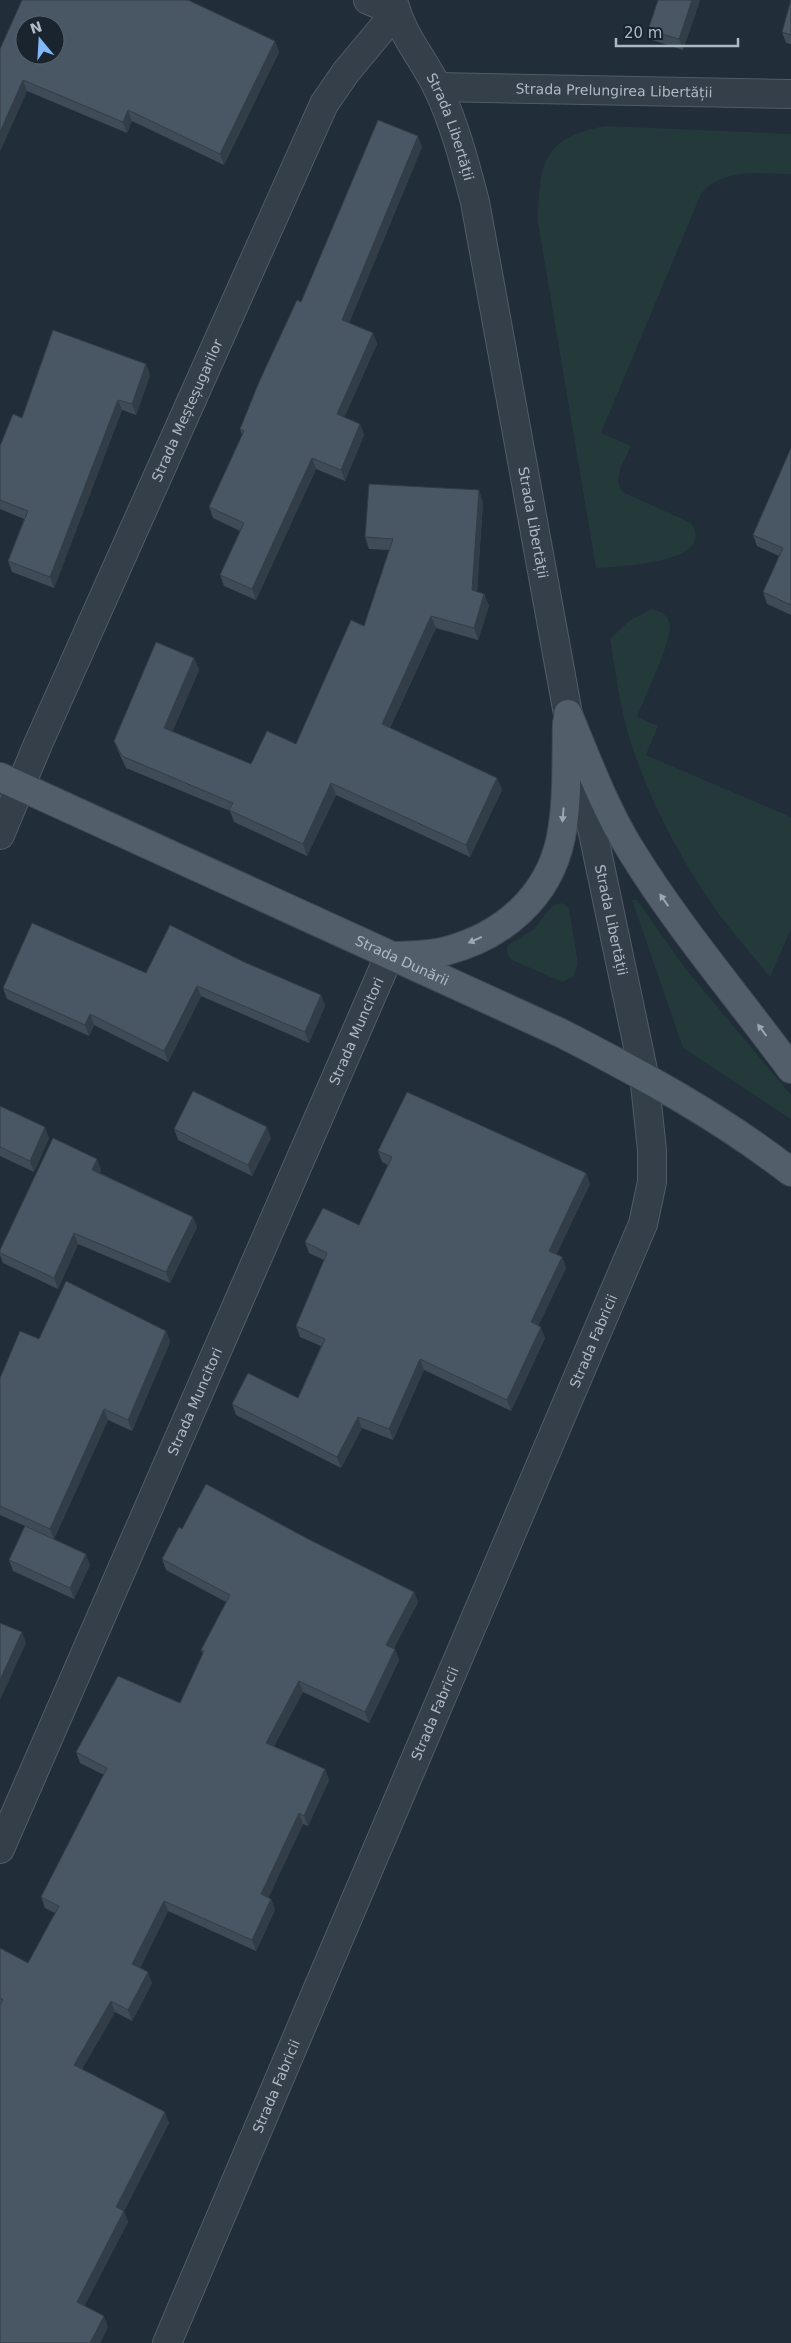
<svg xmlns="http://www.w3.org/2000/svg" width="791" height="2343" viewBox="0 0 791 2343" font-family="'DejaVu Sans',sans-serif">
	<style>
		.green { fill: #23393a }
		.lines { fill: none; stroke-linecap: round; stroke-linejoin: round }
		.minor-casing { stroke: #525c67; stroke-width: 30 }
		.tertiary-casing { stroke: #525c67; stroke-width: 30 }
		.primary-casing { stroke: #3e4853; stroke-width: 30 }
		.minor { stroke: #353f49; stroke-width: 28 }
		.tertiary { stroke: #353f49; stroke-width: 28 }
		.primary { stroke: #525e6a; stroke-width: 28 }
		.wall { fill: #3f4b57 }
		.shaded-wall { fill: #333d47 }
		.building { fill: #495765; stroke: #333d47; fill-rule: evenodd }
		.oneway { fill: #9ca7b4 }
		.labels { text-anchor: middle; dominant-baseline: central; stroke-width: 4; stroke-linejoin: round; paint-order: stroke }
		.street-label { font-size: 14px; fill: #afb9c6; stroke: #1a242e }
	</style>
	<rect width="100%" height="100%" fill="#212d39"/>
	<g class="green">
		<path d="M606,126L791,134V174C759,174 723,167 701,194L601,433L631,446C625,460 611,479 623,492L691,523C718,564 618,566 596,568L538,223C539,164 542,137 606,126Z"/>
		<path d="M651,609C661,611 668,614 670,625C672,641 644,699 637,717L658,726L646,755L791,817V929L770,977C754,957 737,938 722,918C684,866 651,805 631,743C620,710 616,674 610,639L629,621Z"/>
		<path d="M632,900H637L685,968L791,1095V1119L683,1048Z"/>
		<path d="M562,903L569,908L578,964L573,977L562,982L512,960C506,955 506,952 508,945L534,929L548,911L554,905Z"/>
	</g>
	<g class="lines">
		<defs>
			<g id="minor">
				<path id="s1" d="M438,87L791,94"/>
				<path id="s2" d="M0,835L38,744L324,104L346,72L396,12L368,0"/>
				<path id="s3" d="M0,1849L389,956"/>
				<path id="s4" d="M167,2343L643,1224L652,1182V1150L644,1075"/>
			</g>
			<g id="tertiary">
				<path id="s5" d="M393,0C402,37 423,57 438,89C455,125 465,164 475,202L568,714L644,1075"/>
			</g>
			<g id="primary">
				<path d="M568,714C587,760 605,809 632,852C679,928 738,997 791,1069"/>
				<path id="s6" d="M0,777L561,1033C641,1074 720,1117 791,1172"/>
				<path d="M393,956C410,955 429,956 446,951C503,936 549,897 561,837C568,800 566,760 567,723"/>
			</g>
		</defs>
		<use href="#minor" class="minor-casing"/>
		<use href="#tertiary" class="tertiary-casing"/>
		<use href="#primary" class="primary-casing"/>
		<use href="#minor" class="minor"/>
		<use href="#tertiary" class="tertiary"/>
		<use href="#primary" class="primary"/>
	</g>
	<g class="wall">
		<path d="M700,0L683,50L652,40L648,30Z"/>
		<path d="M791,0V44L786,43L782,32Z"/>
		<path d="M275,41L279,52L224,165L132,121L127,133L27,91L0,151V49Z"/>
		<path d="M422,147L349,323L373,333L377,344L344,417L360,424L364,435L345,481L316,469L256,600L224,586L220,575L240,531L213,518L209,507L242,435L240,429L301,302Z"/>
		<path d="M146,364L150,375L136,415L122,410L54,588L12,572L8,561L24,519L0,509V446L22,418Z"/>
		<path d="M791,448V615L767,604L763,592L779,556L757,546L753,535Z"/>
		<path d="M483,502L477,592L484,594L489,606L478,640L436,628L390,728L497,778L502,790L470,857L336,795L307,856L234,822L230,811L126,768L119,753L114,741L194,658L199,670L172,732L251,764L296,744L364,626L389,550L369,549L365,537Z"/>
		<path d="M244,962L321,995L325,1006L309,1043L201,996L168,1062L94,1025L89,1036L7,999L3,988Z"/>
		<path d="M0,1106L49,1138L34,1172L0,1156Z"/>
		<path d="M174,1129L271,1138L252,1176L178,1140Z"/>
		<path d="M378,1151L586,1173L590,1184L556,1254L562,1257L566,1268L538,1326L545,1338L511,1411L424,1370L393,1440L362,1428L341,1468L236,1415L232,1404L298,1398L321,1346L300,1337L296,1326L324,1260L309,1253L305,1242L359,1225L388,1165L382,1162Z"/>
		<path d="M101,1170L100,1173L193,1217L197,1227L170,1283L78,1244L58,1289L3,1263L0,1255V1250Z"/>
		<path d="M166,1331L170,1342L132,1431L108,1420L54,1539L90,1565L74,1599L13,1571L9,1560L25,1526L0,1515V1378L39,1339Z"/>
		<path d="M182,1529L310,1540L414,1592L418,1602L394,1648L395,1649L399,1660L369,1723L303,1692L274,1746L325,1769L329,1780L308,1826L303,1824L268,1898L271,1899L275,1910L256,1951L168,1911L140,1968L152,1983L132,2021L115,2012L82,2069L169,2123L124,2211L128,2222L84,2306L108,2327L100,2343H0V1948L28,1963L55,1913L45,1908L41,1897L104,1775L80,1763L76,1752L180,1703L203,1655L201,1650L226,1602L166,1570L162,1559Z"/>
	</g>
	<g class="shaded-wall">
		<path d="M692,0H700L683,50L679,39Z"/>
		<path d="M275,41L279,52L224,165L220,154Z"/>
		<path d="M23,80L27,91L0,151V132Z"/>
		<path d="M128,110L132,121L127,133L123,122Z"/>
		<path d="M418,136L422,147L346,330L342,320Z"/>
		<path d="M373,333L377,344L341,425L337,414Z"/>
		<path d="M146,364L150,375L136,415L132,404Z"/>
		<path d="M118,400L122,410L54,588L50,577Z"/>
		<path d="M360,424L364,435L345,481L341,470Z"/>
		<path d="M312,458L316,469L256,600L252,589Z"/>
		<path d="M479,490L483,502L476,602L472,590Z"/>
		<path d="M484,594L489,606L478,640L474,628Z"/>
		<path d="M431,616L436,628L386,736L382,724Z"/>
		<path d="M194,658L199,670L169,740L164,728Z"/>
		<path d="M497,778L502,790L470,857L466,845Z"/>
		<path d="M331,783L336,795L307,856L303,844Z"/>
		<path d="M197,986L201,996L168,1062L164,1051Z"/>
		<path d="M321,995L325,1006L309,1043L305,1032Z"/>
		<path d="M90,1014L94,1025L89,1036L85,1025Z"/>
		<path d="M45,1127L49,1138L34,1172L30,1161Z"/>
		<path d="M267,1127L271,1138L252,1176L248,1165Z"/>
		<path d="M97,1159L101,1170L96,1181L92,1170Z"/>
		<path d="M586,1173L590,1184L553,1262L549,1251Z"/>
		<path d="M193,1217L197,1227L170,1283L166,1272Z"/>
		<path d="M74,1233L78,1244L58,1289L54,1278Z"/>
		<path d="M562,1257L566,1268L535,1333L531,1322Z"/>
		<path d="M541,1327L545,1338L511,1411L507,1400Z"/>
		<path d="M166,1331L170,1342L132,1431L128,1420Z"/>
		<path d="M420,1359L424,1370L393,1440L389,1429Z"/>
		<path d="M104,1409L108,1420L54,1539L50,1529Z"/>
		<path d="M358,1417L362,1428L341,1468L337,1457Z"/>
		<path d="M86,1554L90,1565L74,1599L70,1588Z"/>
		<path d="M414,1592L418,1602L390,1656L386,1645Z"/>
		<path d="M22,1632L26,1643L0,1700V1680Z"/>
		<path d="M395,1649L399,1660L369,1723L365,1712Z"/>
		<path d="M299,1681L303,1692L270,1753L266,1743Z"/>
		<path d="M325,1769L329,1780L308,1826L304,1816Z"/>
		<path d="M299,1813L303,1824L265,1905L261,1894Z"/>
		<path d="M271,1899L275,1910L256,1951L252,1940Z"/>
		<path d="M164,1901L168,1911L136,1975L132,1964Z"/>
		<path d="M148,1972L152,1983L132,2021L128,2010Z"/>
		<path d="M111,2001L115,2012L78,2076L74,2065Z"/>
		<path d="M165,2112L169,2123L124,2211L128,2222L81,2313L77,2302L116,2207Z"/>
		<path d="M104,2316L108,2327L100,2343H90Z"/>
	</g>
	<g class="building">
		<path d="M22,0H188L275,41L220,154L128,110L123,122L23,80L0,132V49ZM25,25H55V55H25Z"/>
		<path d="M658,0H692L679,39L648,30Z"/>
		<path d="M791,0V35L782,32Z"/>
		<path d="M378,120L418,136L342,320L373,333L337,414L360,424L341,470L312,458L252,589L220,575L244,523L209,507L244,431L240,429L259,382L297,300L301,302Z"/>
		<path d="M53,330L146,364L132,404L118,400L50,577L8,561L28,511L0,500V446L13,414L22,418Z"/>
		<path d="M791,448V605L763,592L783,548L753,535Z"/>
		<path d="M369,484L479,490L472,590L484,594L474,628L431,616L382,724L497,778L466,845L331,783L303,844L229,810L233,803L122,756L114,741L156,642L194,658L164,728L251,764L267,731L296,744L351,620L364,626L393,539L365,537Z"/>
		<path d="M32,923L146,973L170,925L244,962L321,995L305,1032L197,986L164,1051L90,1014L85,1025L3,988Z"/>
		<path d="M193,1091L267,1127L248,1165L174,1129Z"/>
		<path d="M407,1092L586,1173L549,1251L562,1257L531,1322L541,1327L507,1400L420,1359L389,1429L358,1417L337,1457L232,1404L248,1373L298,1398L325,1339L296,1326L327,1253L305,1242L323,1208L359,1225L392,1157L378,1151Z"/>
		<path d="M0,1106L45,1127L30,1161L0,1147Z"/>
		<path d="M53,1138L97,1159L92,1170L193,1217L166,1272L74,1233L54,1278L0,1253V1250Z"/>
		<path d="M66,1281L166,1331L128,1420L104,1409L50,1529L0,1506V1378L20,1331L39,1339Z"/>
		<path d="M206,1484L310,1540L414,1592L386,1645L395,1649L365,1712L299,1681L266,1743L325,1769L304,1816L299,1813L261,1894L271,1899L252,1940L164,1901L132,1964L148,1972L128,2010L111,2001L74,2065L165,2112L116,2207L124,2211L77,2302L104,2316L90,2343H0V2005L3,2000L0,1998V1948L28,1963L59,1906L41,1897L107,1768L76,1752L118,1676L180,1703L204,1651L201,1650L230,1595L162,1559L179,1527L182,1529Z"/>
		<path d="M25,1526L86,1554L70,1588L9,1560Z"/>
		<path d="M0,1623L22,1632L0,1680Z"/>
	</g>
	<defs><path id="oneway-solid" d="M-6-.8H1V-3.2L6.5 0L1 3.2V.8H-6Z" transform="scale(1.25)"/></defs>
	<g class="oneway">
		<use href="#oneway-solid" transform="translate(563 815) rotate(95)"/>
		<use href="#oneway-solid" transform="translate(664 900) rotate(-125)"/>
		<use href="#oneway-solid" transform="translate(475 940) rotate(156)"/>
		<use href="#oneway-solid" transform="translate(762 1030) rotate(-127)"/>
	</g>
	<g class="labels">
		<g class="street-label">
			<text stroke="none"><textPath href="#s1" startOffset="176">Strada Prelungirea Libertății</textPath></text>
			<text stroke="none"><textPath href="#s5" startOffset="140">Strada Libertății</textPath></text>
			<text stroke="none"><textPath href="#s2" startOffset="464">Strada Meșteșugarilor</textPath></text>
			<text stroke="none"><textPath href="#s5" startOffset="545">Strada Libertății</textPath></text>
			<text stroke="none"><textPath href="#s5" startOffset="950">Strada Libertății</textPath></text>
			<text stroke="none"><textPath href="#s6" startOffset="442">Strada Dunării</textPath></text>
			<text stroke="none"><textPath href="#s3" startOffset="892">Strada Muncitori</textPath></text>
			<text stroke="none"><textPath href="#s4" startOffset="1089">Strada Fabricii</textPath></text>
			<text stroke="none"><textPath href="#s3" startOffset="488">Strada Muncitori</textPath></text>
			<text stroke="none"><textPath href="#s4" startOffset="684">Strada Fabricii</textPath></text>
			<text stroke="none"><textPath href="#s4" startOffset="279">Strada Fabricii</textPath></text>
		</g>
	</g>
	<g transform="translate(40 40) rotate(342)"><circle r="24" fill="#1a242e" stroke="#56606b"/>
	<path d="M0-4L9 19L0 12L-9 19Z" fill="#82b7f8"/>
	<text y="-8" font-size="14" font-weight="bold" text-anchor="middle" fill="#afb9c6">N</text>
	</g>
	<path d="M616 38v8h122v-8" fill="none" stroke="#afb9c6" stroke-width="2.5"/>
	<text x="624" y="38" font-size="15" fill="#afb9c6" stroke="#1a242e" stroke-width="4" paint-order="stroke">20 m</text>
</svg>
